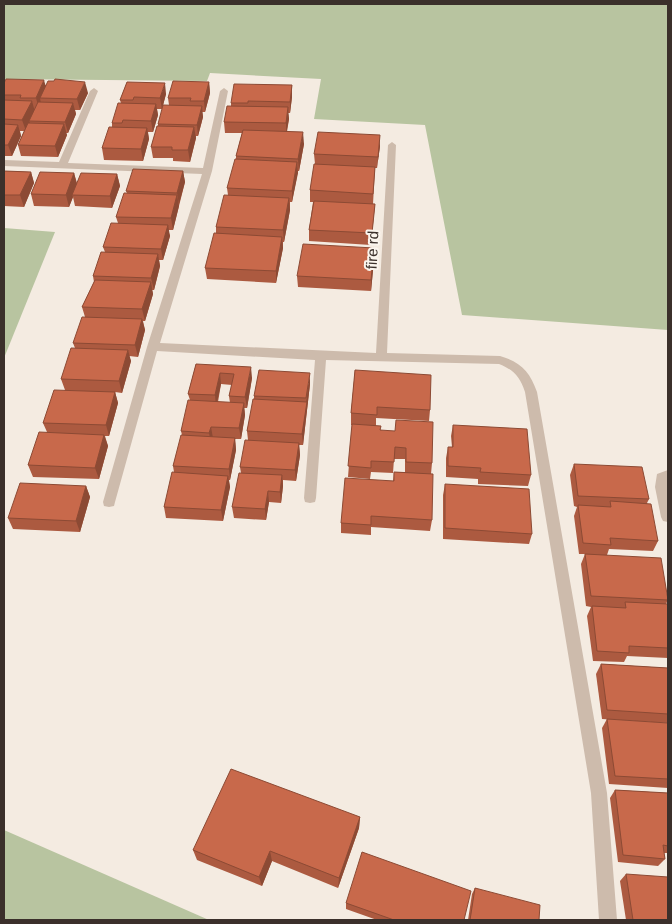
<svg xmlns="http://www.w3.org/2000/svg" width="672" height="924" viewBox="0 0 672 924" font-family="Arial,sans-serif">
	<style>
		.green { fill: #b8c4a0 }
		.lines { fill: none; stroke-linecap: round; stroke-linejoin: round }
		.minor { fill: #cdbbac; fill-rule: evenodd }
		.wall { fill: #ac5a40; fill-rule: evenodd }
		.shaded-wall { fill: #8c4a34 }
		.building { fill: #c8694b; stroke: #8c4a34 }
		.labels { text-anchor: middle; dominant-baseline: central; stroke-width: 4; stroke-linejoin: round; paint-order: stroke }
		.street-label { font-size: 15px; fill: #3b302b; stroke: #fbf5ee }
	</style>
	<rect width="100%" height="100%" fill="#f4ebe1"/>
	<g class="green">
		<path d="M4,4H668V330L462,315L425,125L314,119L321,79L210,73L207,81L4,79Z"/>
		<path d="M4,228L55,232L4,358Z"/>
		<path d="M4,830L209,920H4Z"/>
	</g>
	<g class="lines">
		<g class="minor">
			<path d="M94,88L98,91L68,163L203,168L220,91L224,88L228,91L212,171L160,343L376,353L388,145L392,142L396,145L387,353L500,356C521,362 530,372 537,392L607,793L617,920H599L591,793L525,392C520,377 514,370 499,364L326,360L316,498L315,502L310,503L305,502L304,498L315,360L157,351L115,502L114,506L109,507L104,506L103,502L147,347L202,174L4,166V160L59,162L90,91Z"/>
			<path d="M668,470V522L663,521L661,517L655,487L657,474Z"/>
		</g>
	</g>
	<g class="wall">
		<path d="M127,82L166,94L162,109H157L158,115L153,132H148L149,139L143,161L104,160L102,148L112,127V123L121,103L120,100Z"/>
		<path d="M209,82L210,93L205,112H202L203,117L198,136H196V138L190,162L173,161V158H153L151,147L158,126V124L169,105L168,98Z"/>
		<path d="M4,83L46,85L88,93L80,110H75L76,114L68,133H66L67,135L58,157L21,156L18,145L24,131H20L21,136L12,156H4Z"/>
		<path d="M292,85V97L290,113H288L289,119L287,132L304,144L299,171H298L292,202H290V210L284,242H283V248L276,283L207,279L205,268L216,233V227L228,195L227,188L236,159V156L242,133H225L224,122L231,106V103Z"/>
		<path d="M380,146L377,168H375L373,204H375L374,215L371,245L309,241V230L313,202H310V190L315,164L314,154Z"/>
		<path d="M4,171L31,172L34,183L24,207L4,206Z"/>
		<path d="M183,171L185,182L173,230H168L170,236L163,260H159L160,266L154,290H152L153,294L145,321H143L145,330L138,357L129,356L131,361L122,393L115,392L118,403L109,436H105L108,446L99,479L33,477L28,465L47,432L43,423L65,390L61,379L75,348L73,343L85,317L82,307L94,282L93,276L105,252L103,247L118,223L116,217L127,193L126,191Z"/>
		<path d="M74,173L77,183L117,174L120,186L112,208L75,206L73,197L69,207L34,206L31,194Z"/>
		<path d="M374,260L371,291L298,287L297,276Z"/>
		<path d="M196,364L252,378L247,408H244L245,415L241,439H235L236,450L230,480H229L230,487L223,521L166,518L164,507L174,472L173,466L182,435L181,431L190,400L188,394ZM221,384L232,385L229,396L230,403L218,402Z"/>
		<path d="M355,370L430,410L429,421L376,418V426L381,430L432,463L431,474L432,520L430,531L371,527V535L341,533V523L393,481L394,472H405V459H394L393,473L371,472L370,479L348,477L352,425H351V413Z"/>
		<path d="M310,384L303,445H299L300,455L296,481L283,480V486L281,503L269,502L266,520L234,518L232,507L241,473L240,467L248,440L247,431L254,399V396Z"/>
		<path d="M453,425L531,475L528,486L478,484V479L446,477V458L448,447H452L451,436Z"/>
		<path d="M574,464L649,499L647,503L658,541L653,551L609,549L607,555L668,600L666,604H668V658L627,656L624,662L593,661L587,616L591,607L586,606L581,564L585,554H579L574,516L577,507L574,506L570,475Z"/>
		<path d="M445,484L532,534L529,544L443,539V495Z"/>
		<path d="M86,486L90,497L80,532L13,529L8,518Z"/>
		<path d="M601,664L668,668V723L602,719L596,674Z"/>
		<path d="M607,719L668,723V788L609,784L602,728Z"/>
		<path d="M615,790L668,793V853H664L665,859L658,866L618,862L610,798Z"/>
		<path d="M360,817L359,828L338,888L272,861L262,886L197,860L193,850Z"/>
		<path d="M626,874L668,920H626L620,881Z"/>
		<path d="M475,888L539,920H468L472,894Z"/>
		<path d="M346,903L464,920H377L346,909Z"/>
	</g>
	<g class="shaded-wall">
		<path d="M44,80L47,91L40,98L41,104L39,109L36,98Z"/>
		<path d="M85,82L88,93L80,110L77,99Z"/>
		<path d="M209,82L210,93L205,112L204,101Z"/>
		<path d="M165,83L166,94L162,109L160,98Z"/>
		<path d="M292,85V97L290,113V102Z"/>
		<path d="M32,101L35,112L29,121L30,123L26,131L22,120Z"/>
		<path d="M73,103L76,114L68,133L65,122Z"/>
		<path d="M156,104L158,115L153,132L151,121Z"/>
		<path d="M202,106L203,117L198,136L197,125Z"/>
		<path d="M288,107L289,119L286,134V123Z"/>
		<path d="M64,124L67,135L58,157L55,146Z"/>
		<path d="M18,125L21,136L12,156L8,145Z"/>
		<path d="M194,127L196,138L190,162L188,150Z"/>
		<path d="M147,128L149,139L143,161L141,149Z"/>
		<path d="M303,132L304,144L299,171L298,159Z"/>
		<path d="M380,135V146L377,168Z"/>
		<path d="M297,162L298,173L292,202V191Z"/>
		<path d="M183,171L185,182L179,204L177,193Z"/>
		<path d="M31,172L34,183L24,207L20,195Z"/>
		<path d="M74,173L77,185L72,195L73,197L69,207L66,195Z"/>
		<path d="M117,174L120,186L112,208L110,196Z"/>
		<path d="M177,195L179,206L173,230L171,218Z"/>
		<path d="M289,198L290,210L284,242L283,230Z"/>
		<path d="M168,225L170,236L163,260L161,249Z"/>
		<path d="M282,237L283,248L276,283V271Z"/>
		<path d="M374,248V260L371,291V280Z"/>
		<path d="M158,254L160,266L154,290L151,278Z"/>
		<path d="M151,282L153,294L145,321L142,309Z"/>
		<path d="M142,319L145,330L138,357L135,345Z"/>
		<path d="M128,350L131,361L122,393L119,381Z"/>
		<path d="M251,367L252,378L247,408L245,397Z"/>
		<path d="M220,373L221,384L216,407L215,395Z"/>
		<path d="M310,373V384L303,445L302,434Z"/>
		<path d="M115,392L118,403L109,436L106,425Z"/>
		<path d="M244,403L245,415L241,439L239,428Z"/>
		<path d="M211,427L213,438L211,444L209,433Z"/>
		<path d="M104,435L108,446L99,479L95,468Z"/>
		<path d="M235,438L236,450L230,480L229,469Z"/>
		<path d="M299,443L300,455L296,481L295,470Z"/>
		<path d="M282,475L283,486L281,503L280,492Z"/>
		<path d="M228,476L230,487L223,521L221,510Z"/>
		<path d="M86,486L90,497L80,532L76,521Z"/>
		<path d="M268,491L269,502L266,520L265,509Z"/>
		<path d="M360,817L359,828L338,888L339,878Z"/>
		<path d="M270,851L272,861L262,886L259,877Z"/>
	</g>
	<g class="building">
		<path d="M6,79L44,80L36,98H20L21,95H4V83Z"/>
		<path d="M55,79L85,82L77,99L40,98L48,81H54Z"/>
		<path d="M173,81L209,82L204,101H190L191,98H168Z"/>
		<path d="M127,82L165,83L160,98L134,97L133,100H120Z"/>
		<path d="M234,84L292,85L290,102L248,101V103H231Z"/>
		<path d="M4,100L32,101L22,120L4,119Z"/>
		<path d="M38,102L73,103L65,122L29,121Z"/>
		<path d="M118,103L156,104L151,121L123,120L122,123H112Z"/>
		<path d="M163,105L202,106L197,125L158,124Z"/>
		<path d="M227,106L288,107L286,123L224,122Z"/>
		<path d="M28,123L64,124L55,146L18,145Z"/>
		<path d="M4,124L18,125L8,145H4Z"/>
		<path d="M157,126L194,127L188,150H172V147H151Z"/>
		<path d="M109,127L147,128L141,149L102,148Z"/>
		<path d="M243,130L303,132L298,159L236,156Z"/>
		<path d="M318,132L380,135L378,157L314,154Z"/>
		<path d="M235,159L297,162L292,191L227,188Z"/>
		<path d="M314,164L375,167L373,194L310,190Z"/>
		<path d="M133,169L183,171L177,193L126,191Z"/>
		<path d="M4,171L31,172L20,195H4Z"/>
		<path d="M40,172L74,173L66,195L31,194Z"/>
		<path d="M81,173L117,174L110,196L72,195Z"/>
		<path d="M124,193L177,195L171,218L116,217Z"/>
		<path d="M224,195L289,198L283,230L216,227Z"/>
		<path d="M314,201L375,204L372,233L309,230Z"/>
		<path d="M111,223L168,225L161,249L103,247Z"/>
		<path d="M214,233L282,237L276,271L205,268Z"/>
		<path d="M303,244L374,248L371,280L297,276Z"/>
		<path d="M101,252L158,254L151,278L93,276Z"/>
		<path d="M95,280L151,282L142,309L82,307Z"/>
		<path d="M82,317L142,319L135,345L73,343Z"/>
		<path d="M71,348L128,350L119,381L61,379Z"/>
		<path d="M196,364L251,367L245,397L229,396L234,374L220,373L215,395L188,394Z"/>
		<path d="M259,370L310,373L306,398L254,396Z"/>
		<path d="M355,370L431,375L430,410L377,407V415L351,413Z"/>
		<path d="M54,390L115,392L106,425L43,423Z"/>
		<path d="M253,399L307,402L302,434L247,431Z"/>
		<path d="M188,400L244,403L239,428L211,427L209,433L181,431Z"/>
		<path d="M396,420L433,422L432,463L406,462V448L395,447L394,462L371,461V468L348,466L352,424L381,426L380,430L395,431Z"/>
		<path d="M453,425L527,429L531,475L480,472L481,468L448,466V447H453Z"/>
		<path d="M39,432L104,435L95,468L28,465Z"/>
		<path d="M181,435L235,438L229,469L173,466Z"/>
		<path d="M245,440L299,443L295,470L240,467Z"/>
		<path d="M574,464L642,467L649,499L578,496Z"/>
		<path d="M172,472L228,476L221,510L164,507Z"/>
		<path d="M394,472L433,474L432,520L371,516V525L341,523L345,478L394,481Z"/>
		<path d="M239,473L282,475L280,492L268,491L265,509L232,507Z"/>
		<path d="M20,483L86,486L76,521L8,518Z"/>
		<path d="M445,484L529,489L532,534L445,528Z"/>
		<path d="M610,501L651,504L658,541L610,538L611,545L583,543L578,505L611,507Z"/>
		<path d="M585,554L661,558L668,600L591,596Z"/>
		<path d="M625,602L668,604V648L629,646V653L597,651L592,606L626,608Z"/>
		<path d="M601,664L668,668V714L607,710Z"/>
		<path d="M607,719L668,723V779L615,776Z"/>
		<path d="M231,769L360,817L339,878L270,851L259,877L193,850Z"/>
		<path d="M615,790L668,793V846L663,845L665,859L623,855Z"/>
		<path d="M362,852L471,891L464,920H394L346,903Z"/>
		<path d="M626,874L668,877V920H633Z"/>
		<path d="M475,888L540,905L539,920H470Z"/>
	</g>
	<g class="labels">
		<g class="street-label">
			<text transform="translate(372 250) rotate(-87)">fire rd</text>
		</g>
	</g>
	<rect width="672" height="924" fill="none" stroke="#3b302b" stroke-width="10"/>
</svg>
